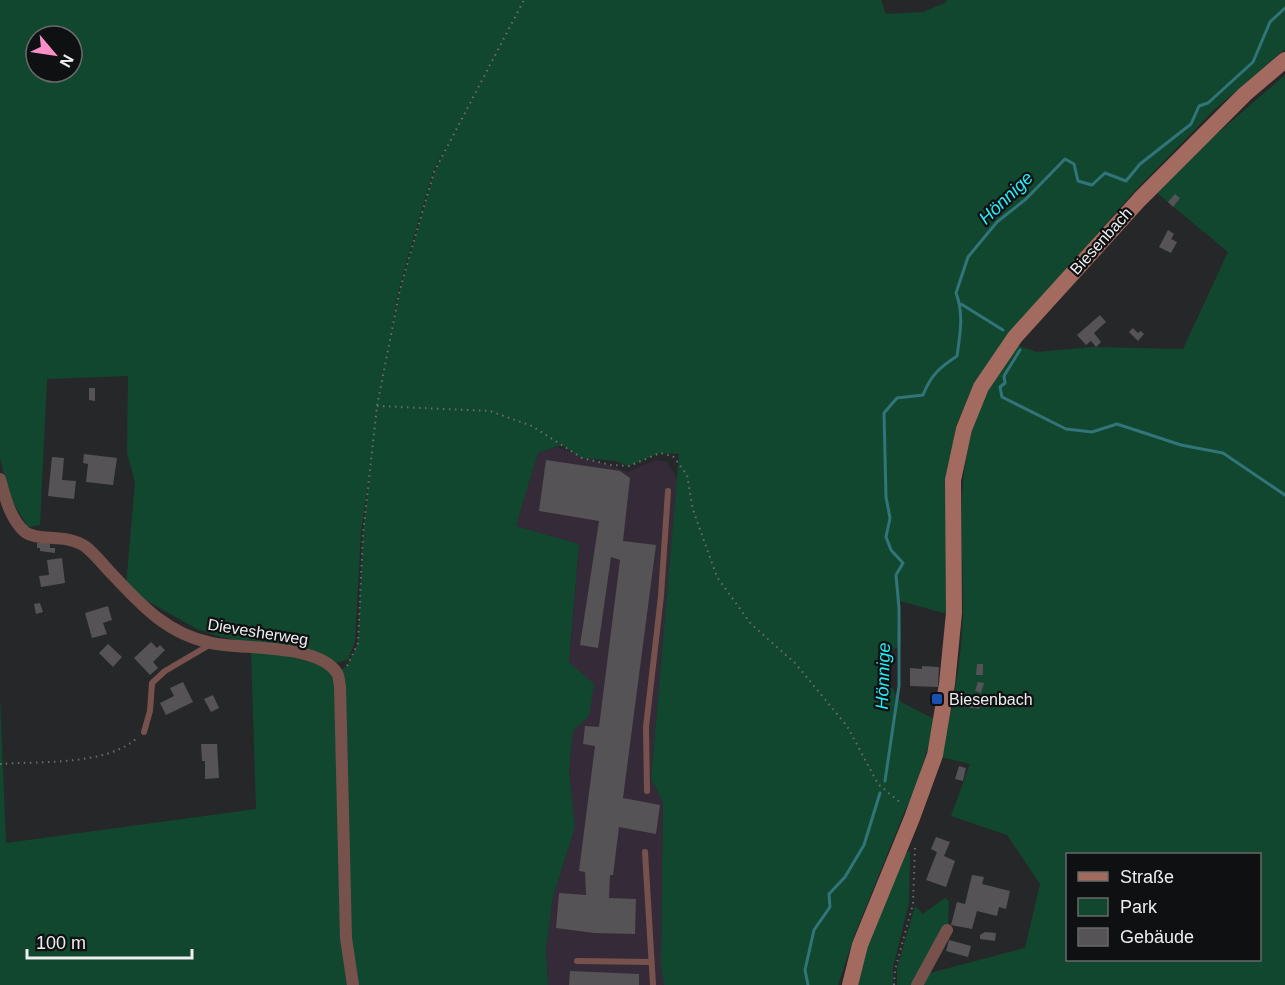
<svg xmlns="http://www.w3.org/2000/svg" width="1285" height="985" viewBox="0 0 1285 985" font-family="Arial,sans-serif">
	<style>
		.commercial { fill: #352a38 }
		.green { fill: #12472f; fill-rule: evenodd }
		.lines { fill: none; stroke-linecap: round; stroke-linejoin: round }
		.stream { stroke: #317479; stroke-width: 3 }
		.building { fill: #555356 }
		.path { stroke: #6d6d6f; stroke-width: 2; stroke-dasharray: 1.5 4.5; stroke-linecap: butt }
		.service { stroke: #77524c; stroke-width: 6 }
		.minor { stroke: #77524c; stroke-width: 12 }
		.secondary { stroke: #a36a5f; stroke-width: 16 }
		.transit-dot { fill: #1a4fb4; stroke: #0f1011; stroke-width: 2 }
		.labels { text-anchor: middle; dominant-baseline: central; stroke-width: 4.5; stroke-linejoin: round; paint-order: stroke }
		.street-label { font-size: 16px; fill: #eeeef0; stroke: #0f1011 }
		.poi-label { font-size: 16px; fill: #eeeef0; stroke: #0f1011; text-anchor: start }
		.water-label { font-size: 18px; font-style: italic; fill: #25eefb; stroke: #0f1011 }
	</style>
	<rect width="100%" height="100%" fill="#262729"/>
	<path class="commercial" d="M557,447L628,472L656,460L667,462L677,478L651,779L663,802L661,967L664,985H548L546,949L553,897L575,827L569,771L573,731L589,716L569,662L579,544L516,526L538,453Z"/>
	<g class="green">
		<path d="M0,0H881L886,14L923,12L945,3L947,0H1285V49L1215,109L1132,194L1011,333L975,382L956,426L947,480V614L900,601L901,646L891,650L889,684L901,702L936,720L912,800L906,808L856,931L838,985H664L661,967L663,802L651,779L679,454L660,453L629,466L615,461L582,458L561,445L538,453L516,526L579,544L569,662L594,684L589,716L573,731L569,771L575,827L553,897L546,949L548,985H357L350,937L337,673L347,666L358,643L363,534L371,462L361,533L355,642L348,659L337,663L306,651L273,647L222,637L197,629L140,597L126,586L135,482L127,453L128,376L47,379L40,525L28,527L9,496L0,458ZM36,36H72V72H36ZM448,143L434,172L400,289L388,346L399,288L433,171Z"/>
		<path d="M1285,75V985H919L926,974L1025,948L1040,884L1007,835L951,816L970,764L941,757C952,710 961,665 963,617C964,540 951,459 989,388C997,373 1007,359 1016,345L1037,352L1092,347L1183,349L1228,252L1157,193L1196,152ZM1068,854H1260V960H1068Z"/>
		<path d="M251,651L273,652L323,665L331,674L335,685L349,985H0V696L6,843L256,809Z"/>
		<path d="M910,851L909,902L893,968V985H857L867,945L904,854Z"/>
		<path d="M945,898L949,901L948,930L916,985H897V968L915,906L923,914Z"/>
	</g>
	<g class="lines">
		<g class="stream">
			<path d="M961,304L1003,330"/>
			<path d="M1020,350L1004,376L1005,383L1000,387L1002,397L1066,429L1092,432L1117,424L1181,445L1223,453L1285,495"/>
			<path d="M885,781L899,686V608L896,575L903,563L891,550L886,537L890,518L886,497L884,413L897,398L923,395C931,375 939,368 957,356C960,335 964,313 956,293L968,257L997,222L1026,199L1065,159L1074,164L1078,181L1092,185L1105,173L1126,181L1140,164L1191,124L1199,106L1208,103L1253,62L1270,22L1285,8"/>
			<path d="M808,985L805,970L814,930L830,907L829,894L845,877L864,845L880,793"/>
		</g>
	</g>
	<g class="building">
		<path d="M1175,194L1180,198L1173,207L1168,202Z"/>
		<path d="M1168,230L1174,234L1171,239L1177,242L1171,253L1159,247Z"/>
		<path d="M1100,315L1106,322L1094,333L1101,342L1096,347L1091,341L1086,345L1077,335Z"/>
		<path d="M1133,328L1138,333L1141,331L1144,334L1138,341L1129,332Z"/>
		<path d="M89,388H95V401L89,400Z"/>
		<path d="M84,454L117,458L113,485L86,482L88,464L83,463Z"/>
		<path d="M52,457L64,458L62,480L76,481L74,499L48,496Z"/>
		<path d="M546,460L620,471L630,478L623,541L656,545L623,798L660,805L656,834L619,827L613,875H610L609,898L636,899L635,934L594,933L556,928L559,893L586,895L585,872L579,871L595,746L583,744L585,726L599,727L620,560L611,557L598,648L580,645L599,521L539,511Z"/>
		<path d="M37,543H50V548H55V553L40,551V548H37Z"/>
		<path d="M62,558L65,583L41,587L39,576L49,575L47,560Z"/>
		<path d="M40,603L43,612L36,614L34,604Z"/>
		<path d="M108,606L112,620L103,623L107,634L92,638L85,613Z"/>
		<path d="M151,642L157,648L160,645L165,650L153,662L158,668L150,675L134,658Z"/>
		<path d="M108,644L122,657L113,667L99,653Z"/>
		<path d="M977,664H983V675H976Z"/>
		<path d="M922,666L939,667L938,687L910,686V668L922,669Z"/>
		<path d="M183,682L193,702L166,715L160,703L174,696L170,688Z"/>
		<path d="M978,682L984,683L981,693L975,691Z"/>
		<path d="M960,694L981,697L979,709L959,706Z"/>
		<path d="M213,695L219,708L211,712L204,699Z"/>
		<path d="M201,744H217L219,778L205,779V761H202Z"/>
		<path d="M959,766L966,768L963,781L955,779Z"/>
		<path d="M936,837L950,842L944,856L955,861L946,887L926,880L937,852L931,849Z"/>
		<path d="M972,875L984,877L982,884L1010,891L1006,909L999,907L997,916L977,911L972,929L951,925L957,902L965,904Z"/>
		<path d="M985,932L996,933L995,941L980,939V935Z"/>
		<path d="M949,940L971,946L968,957L946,951Z"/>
		<path d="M570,971L639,974V985H569Z"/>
	</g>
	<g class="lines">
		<g class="path">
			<path d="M377,406L490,411L532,426L582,458L611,465L629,466L660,453L673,456L687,475L693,510L717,577L751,624L795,663L847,726L878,784L902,804"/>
			<path d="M347,666L358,643L363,534L377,406L400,289L434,172L524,0"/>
			<path d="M0,764C40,761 108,766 138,737"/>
			<path d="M894,985L895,970L913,904L915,847"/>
		</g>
		<g class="service">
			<path d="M144,732L150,711L152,683L165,671L211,644"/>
			<path d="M647,791L646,727L661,596L668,491"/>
			<path d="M645,852L653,985"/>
			<path d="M577,961L651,962"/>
		</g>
		<g class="minor">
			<path d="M0,479C5,497 10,519 25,532C38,542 67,533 86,547C96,555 103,565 112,574C141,605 167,634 211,643C242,650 318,643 337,673C339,676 339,682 340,686L346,938L353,985"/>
			<path d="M917,985L947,930"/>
		</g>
		<path class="secondary" d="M850,985L860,945L912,818L935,755L947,684L954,613L953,480L964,429L981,387L1015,337L1140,199L1245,94L1285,60"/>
	</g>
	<rect class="transit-dot" x="931" y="693" width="12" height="12" rx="3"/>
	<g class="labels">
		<g class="street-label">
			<text transform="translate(1101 241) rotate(-48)">Biesenbach</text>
			<text transform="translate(258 632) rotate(9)">Dievesherweg</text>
		</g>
		<g class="poi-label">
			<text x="949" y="699">Biesenbach</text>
		</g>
		<g class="water-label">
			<text transform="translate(1006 198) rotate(-44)">Hönnige</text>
			<text transform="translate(883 676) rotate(-88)">Hönnige</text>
		</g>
	</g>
	<rect x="1066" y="853" width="195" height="108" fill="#0f1011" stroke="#68696a" stroke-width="1.5"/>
	<rect x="1078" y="872" width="30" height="9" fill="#a36a5f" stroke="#68696a" stroke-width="1.5"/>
	<text x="1120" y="883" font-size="18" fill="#eeeef0">Straße</text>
	<rect x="1078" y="898" width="30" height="18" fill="#12472f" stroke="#68696a" stroke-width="1.5"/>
	<text x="1120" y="913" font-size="18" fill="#eeeef0">Park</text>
	<rect x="1078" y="928" width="30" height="18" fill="#555356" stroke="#68696a" stroke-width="1.5"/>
	<text x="1120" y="943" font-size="18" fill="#eeeef0">Gebäude</text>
	<g transform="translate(54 54) rotate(119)"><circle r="28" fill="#0f1011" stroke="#68696a" stroke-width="1.5"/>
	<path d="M0-4.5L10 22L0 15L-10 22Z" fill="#fa8fc7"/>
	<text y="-9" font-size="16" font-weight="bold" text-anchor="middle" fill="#eeeef0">N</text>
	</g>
	<path d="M27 949v9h165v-9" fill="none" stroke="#eeeef0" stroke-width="3"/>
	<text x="36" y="949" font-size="18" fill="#eeeef0" stroke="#0f1011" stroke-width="4.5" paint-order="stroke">100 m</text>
</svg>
